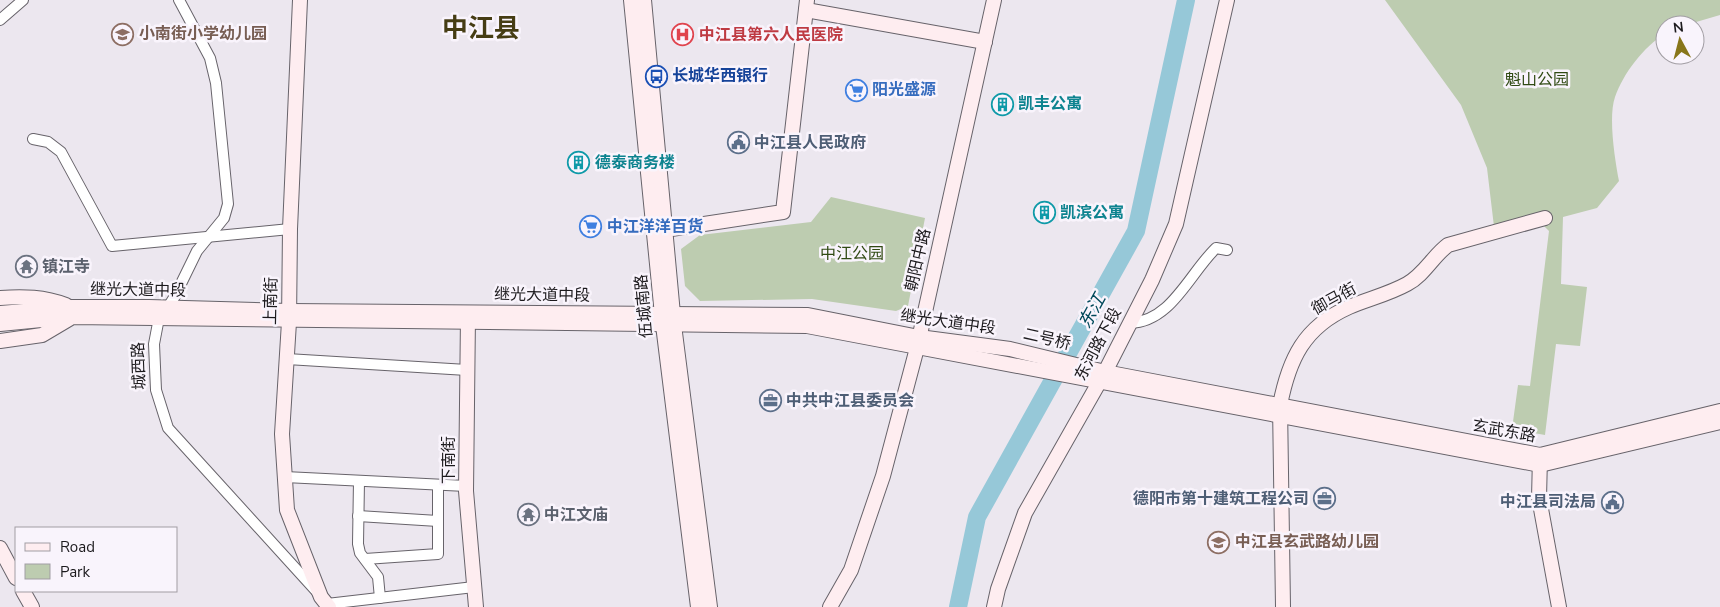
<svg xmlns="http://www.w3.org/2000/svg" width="1720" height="607" viewBox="0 0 1720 607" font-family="'Nunito Sans','Noto Sans SC',sans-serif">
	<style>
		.green { fill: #bdccb0 }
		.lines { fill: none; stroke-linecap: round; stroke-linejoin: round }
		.river { stroke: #96c8d8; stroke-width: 18 }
		.street-casing { stroke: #67636a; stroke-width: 12 }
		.secondary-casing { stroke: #67636a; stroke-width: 16 }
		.street { stroke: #fff; stroke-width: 10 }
		.secondary { stroke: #feedf0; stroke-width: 14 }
		.labels { text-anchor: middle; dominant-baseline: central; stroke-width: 5; stroke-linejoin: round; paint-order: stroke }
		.education-label { font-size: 16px; font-weight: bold; fill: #785e54; stroke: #f9f4fc; text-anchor: start }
		.health-label { font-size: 16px; font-weight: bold; fill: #be3a42; stroke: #f9f4fc; text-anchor: start }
		.transit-label { font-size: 16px; font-weight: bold; fill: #164399; stroke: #f9f4fc; text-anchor: start }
		.park-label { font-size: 16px; fill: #304a13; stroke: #f9f4fc }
		.shop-label { font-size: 16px; font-weight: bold; fill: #366cbe; stroke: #f9f4fc; text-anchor: start }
		.culture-label { font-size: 16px; font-weight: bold; fill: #0d838f; stroke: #f9f4fc; text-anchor: start }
		.service-label { font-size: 16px; font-weight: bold; fill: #4e5e75; stroke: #f9f4fc; text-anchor: start }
		.street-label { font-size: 16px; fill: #1c1a1d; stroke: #f9f4fc }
		.worship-label { font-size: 16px; font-weight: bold; fill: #5b616d; stroke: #f9f4fc; text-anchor: start }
		.water-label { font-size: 18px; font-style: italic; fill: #00495a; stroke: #f9f4fc }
		.town-label { font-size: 26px; font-weight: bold; fill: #463d14; stroke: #f9f4fc }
	</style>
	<rect width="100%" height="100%" fill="#ece7ef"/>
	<g class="green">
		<path d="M1385,0H1720V15L1686,25H1665V34C1644,46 1623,74 1615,97C1608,117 1615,160 1619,181L1597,208L1563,217L1561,284L1587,287L1580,346L1556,344L1545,435L1512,429L1518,385L1530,386L1549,231L1543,225L1495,235L1487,168L1461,105Z"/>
		<path d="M831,197L925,218L908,306L896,311L812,299L700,301L685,286L681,249L700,235L811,222Z"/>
	</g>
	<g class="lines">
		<path class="river" d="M958,607L977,517L1136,231L1186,0"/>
		<defs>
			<g id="street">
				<path d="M179,0L210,58L216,83L228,204L224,218L197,251L175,296L158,323L154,344L156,390L168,428L317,592"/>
				<path d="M0,20L23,0"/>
				<path d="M33,139L48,142L61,152L112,246L290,229"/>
				<path d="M1130,323C1171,322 1189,274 1216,248L1227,250"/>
				<path d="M287,359L467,370"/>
				<path d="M285,477L466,486"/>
				<path d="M359,481L358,544L360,553L378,577L380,598"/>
				<path d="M358,516L438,521"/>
				<path d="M365,559L438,554V485"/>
				<path d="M327,604L474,587"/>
			</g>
			<g id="secondary">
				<path d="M300,0L290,229L289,322L282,434L287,510L321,597L329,607"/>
				<path d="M631,0L663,325L698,607"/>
				<path d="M644,0L674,325L710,607"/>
				<path d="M806,10L985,42"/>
				<path d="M658,231L783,212L807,0"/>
				<path d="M0,298C24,296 44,297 66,305"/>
				<path d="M0,313L72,307H149L289,311L808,315L919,337L1010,349L1105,372L1540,455L1720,411"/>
				<path d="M468,316L466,491L476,607"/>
				<path d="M0,324L72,317L807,326L1540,465L1720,422"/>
				<path d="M0,341L42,335L69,319"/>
				<path d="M1540,457L1539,498L1559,607"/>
				<path d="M0,548L16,578"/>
				<path d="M23,591L32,607"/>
				<path d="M830,607L851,570L883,476L917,348L994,0"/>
				<path d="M994,607L998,589L1025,513L1105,372L1152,280L1176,224L1227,0"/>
				<path d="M1283,607L1280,405C1289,359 1304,327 1349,307C1368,299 1389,294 1407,284C1424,275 1433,256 1448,245L1545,218"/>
			</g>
		</defs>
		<use href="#street" class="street-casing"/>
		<use href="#secondary" class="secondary-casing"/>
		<use href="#street" class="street"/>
		<use href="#secondary" class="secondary"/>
	</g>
	<defs>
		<symbol id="school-ring" viewBox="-11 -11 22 22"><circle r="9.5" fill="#f9f4fc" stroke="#8d6e63" stroke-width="1.5"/><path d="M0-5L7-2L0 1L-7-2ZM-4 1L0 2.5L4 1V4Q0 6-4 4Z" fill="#8d6e63"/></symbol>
		<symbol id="hospital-ring" viewBox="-11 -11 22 22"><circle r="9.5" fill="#f9f4fc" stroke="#e0444e" stroke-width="1.5"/><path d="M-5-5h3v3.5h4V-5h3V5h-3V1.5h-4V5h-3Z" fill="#e0444e"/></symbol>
		<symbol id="bus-ring" viewBox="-11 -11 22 22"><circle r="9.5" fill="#f9f4fc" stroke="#1a4fb4" stroke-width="1.5"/><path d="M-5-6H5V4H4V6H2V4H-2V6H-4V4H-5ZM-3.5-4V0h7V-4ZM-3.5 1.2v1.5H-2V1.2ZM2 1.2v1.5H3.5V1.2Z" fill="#1a4fb4"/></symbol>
		<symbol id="supermarket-ring" viewBox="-11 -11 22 22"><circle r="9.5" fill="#f9f4fc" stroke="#3f7fe0" stroke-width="1.5"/><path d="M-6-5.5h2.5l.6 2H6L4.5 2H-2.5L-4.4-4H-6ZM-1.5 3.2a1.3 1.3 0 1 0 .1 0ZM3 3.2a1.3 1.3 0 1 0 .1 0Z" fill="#3f7fe0"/></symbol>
		<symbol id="building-ring" viewBox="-11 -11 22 22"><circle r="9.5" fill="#f9f4fc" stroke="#0f9aa8" stroke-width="1.5"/><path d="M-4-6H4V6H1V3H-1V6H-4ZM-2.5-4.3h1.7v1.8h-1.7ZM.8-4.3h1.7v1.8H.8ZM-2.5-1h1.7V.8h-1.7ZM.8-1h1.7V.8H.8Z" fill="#0f9aa8"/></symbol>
		<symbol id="civic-ring" viewBox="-11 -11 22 22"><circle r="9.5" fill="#f9f4fc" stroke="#5c6f8a" stroke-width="1.5"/><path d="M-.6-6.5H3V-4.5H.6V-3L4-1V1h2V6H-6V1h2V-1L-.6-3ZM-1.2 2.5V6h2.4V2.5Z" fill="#5c6f8a"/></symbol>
		<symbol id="temple-ring" viewBox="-11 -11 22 22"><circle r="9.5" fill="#f9f4fc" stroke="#6b7280" stroke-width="1.5"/><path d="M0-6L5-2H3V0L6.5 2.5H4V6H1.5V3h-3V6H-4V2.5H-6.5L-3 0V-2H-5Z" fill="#6b7280"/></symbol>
		<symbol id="office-ring" viewBox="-11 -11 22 22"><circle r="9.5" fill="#f9f4fc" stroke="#5c6f8a" stroke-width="1.5"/><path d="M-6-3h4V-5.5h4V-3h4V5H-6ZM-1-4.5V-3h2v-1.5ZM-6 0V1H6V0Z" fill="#5c6f8a"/></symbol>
	</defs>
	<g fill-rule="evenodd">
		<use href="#school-ring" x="110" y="22" width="25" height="25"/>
		<use href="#hospital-ring" x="670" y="22" width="25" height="25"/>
		<use href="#bus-ring" x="644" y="64" width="25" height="25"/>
		<use href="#supermarket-ring" x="844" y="78" width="25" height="25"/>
		<use href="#building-ring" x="990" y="92" width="25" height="25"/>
		<use href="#civic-ring" x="726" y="130" width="25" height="25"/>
		<use href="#building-ring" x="566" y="150" width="25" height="25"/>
		<use href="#building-ring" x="1032" y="200" width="25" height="25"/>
		<use href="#supermarket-ring" x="578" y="214" width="25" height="25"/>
		<use href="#temple-ring" x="14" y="254" width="25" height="25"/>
		<use href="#office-ring" x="758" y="388" width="25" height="25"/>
		<use href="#office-ring" x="1312" y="486" width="25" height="25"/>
		<use href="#civic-ring" x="1600" y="490" width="25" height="25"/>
		<use href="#temple-ring" x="516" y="502" width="25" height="25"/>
		<use href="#school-ring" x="1206" y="530" width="25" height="25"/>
	</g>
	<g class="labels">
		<g class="education-label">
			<text x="139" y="34">小南街小学幼儿园</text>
			<text x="1235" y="542">中江县玄武路幼儿园</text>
		</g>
		<g class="health-label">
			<text x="699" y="35">中江县第六人民医院</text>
		</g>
		<g class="transit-label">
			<text x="672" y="76">长城华西银行</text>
		</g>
		<g class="park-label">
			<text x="1537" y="80">魁山公园</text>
			<text x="852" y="254">中江公园</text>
		</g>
		<g class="shop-label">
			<text x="872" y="90">阳光盛源</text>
			<text x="607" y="227">中江洋洋百货</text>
		</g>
		<g class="culture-label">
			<text x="1018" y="104">凯丰公寓</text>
			<text x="595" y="163">德泰商务楼</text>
			<text x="1060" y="213">凯滨公寓</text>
		</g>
		<g class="service-label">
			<text x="754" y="143">中江县人民政府</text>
			<text x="786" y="401">中共中江县委员会</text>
			<text x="1309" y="499" text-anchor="end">德阳市第十建筑工程公司</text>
			<text x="1596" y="502" text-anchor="end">中江县司法局</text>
		</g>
		<g class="street-label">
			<text transform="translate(918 260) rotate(-77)">朝阳中路</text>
			<text transform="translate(138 290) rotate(1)">继光大道中段</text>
			<text transform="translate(542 295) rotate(1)">继光大道中段</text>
			<text transform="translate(1334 299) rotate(-29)">御马街</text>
			<text transform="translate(271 301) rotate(-89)">上南街</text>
			<text transform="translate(644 306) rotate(-95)">伍城南路</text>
			<text transform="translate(948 322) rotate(8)">继光大道中段</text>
			<text transform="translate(1047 339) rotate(13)">二号桥</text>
			<text transform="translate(1098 344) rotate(-62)">东河路下段</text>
			<text transform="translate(139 366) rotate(-92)">城西路</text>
			<text transform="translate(1504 431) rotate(10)">玄武东路</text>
			<text transform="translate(449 460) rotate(-90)">下南街</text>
		</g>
		<g class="worship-label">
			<text x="42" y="267">镇江寺</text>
			<text x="544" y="515">中江文庙</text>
		</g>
		<g class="water-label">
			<text transform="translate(1092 311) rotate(-61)">东江</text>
		</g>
		<g class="town-label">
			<text x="481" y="28">中江县</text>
		</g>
	</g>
	<rect x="15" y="527" width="162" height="65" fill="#f9f4fc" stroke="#a19da3"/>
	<rect x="25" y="543" width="25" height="8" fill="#feedf0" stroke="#a19da3"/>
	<text x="60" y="552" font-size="15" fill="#1c1a1d">Road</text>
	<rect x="25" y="564" width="25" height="15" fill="#bdccb0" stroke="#a19da3"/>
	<text x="60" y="577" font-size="15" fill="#1c1a1d">Park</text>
	<g transform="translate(1680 40) rotate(353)"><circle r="24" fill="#f9f4fc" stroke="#a19da3"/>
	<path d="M0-4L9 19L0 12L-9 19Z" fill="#88761a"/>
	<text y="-8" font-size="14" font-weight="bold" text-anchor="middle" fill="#1c1a1d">N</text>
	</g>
</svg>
